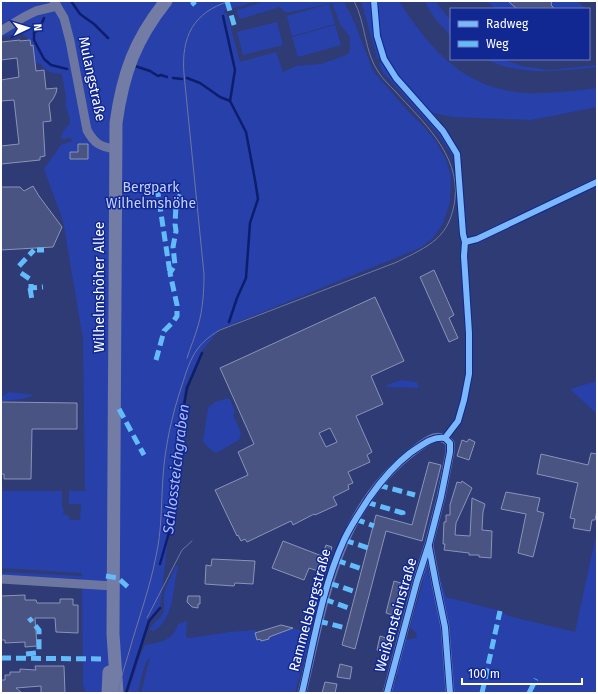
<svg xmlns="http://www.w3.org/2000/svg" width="598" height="694" viewBox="0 0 598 694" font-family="'Fira Sans',sans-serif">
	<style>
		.green { fill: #2840aa }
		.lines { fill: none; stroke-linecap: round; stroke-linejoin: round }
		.stream { stroke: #0d1e6f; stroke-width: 2.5 }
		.building { fill: #4a5483; stroke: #8b93b6; fill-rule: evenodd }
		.minor { stroke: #6c76a0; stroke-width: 9 }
		.secondary { stroke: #727ca4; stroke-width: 13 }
		.tram { stroke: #6e76a0; stroke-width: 1 }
		.quiet { stroke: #63bbfa; stroke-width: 5; stroke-dasharray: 10 5; stroke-linecap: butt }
		.cycleway-casing { stroke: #112892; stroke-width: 8 }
		.cycleway { stroke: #7ab7fb; stroke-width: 6 }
		.labels { text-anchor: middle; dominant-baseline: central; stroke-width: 3; stroke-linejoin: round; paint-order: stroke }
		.street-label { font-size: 14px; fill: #fff; stroke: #112892 }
		.park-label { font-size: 14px; fill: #c5d0fd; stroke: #112892 }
		.water-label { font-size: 15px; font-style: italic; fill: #aab9fa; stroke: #112892 }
	</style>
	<rect width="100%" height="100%" fill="#2e3b75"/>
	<g class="green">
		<path d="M1,1H258L224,11V13L227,14L240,62L276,52L283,72L296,66L321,64L344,56L349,53L350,48V37L341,26L332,3L290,12H285L280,7L240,19L237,14V10L265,1H344L355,24L373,71L407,110L425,128L435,140L446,160L451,176L450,202L443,223L433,238L420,248L223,328L220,329L201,352L185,387L173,458L169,529L160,607L148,620L125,693H86L83,685L82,579L7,576L3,574L4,572L82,576V573L1,568V491H62V507L64,510L63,514L69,516V520H80L81,504H69V491H85L83,339L63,221L44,169L61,145L73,141L70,138L63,139L61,138L63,131L70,123V120L66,106V98L62,74C51,72 47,74 41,64L36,63L34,60L30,41L23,34L10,35L1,38Z"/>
		<path d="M361,1H372L376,36L380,57L378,59L377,58Z"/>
		<path d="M375,1H399C430,49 463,88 524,93C548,94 573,91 597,88V107L531,120L453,117L428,112L397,78L385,59L379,36Z"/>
		<path d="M424,1H435L451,21V36L435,19Z"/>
		<path d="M487,1H577L586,9H496Z"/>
		<path d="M329,4L335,24L292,36L287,16Z"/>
		<path d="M277,22L283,45L243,55L237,32Z"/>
		<path d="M335,25L341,45L298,57L292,37Z"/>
		<path d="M486,59H501L522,66L549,70L597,65V67C561,71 520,77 486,59Z"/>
		<path d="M382,62L394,79L442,133L455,155L454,158L438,134L382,71L379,63Z"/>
		<path d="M401,380L416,382L418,384V388L387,387V385Z"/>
		<path d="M597,381V414L570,389Z"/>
		<path d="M9,392L35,395L22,399L1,401V397Z"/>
		<path d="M225,399H230L235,411L233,415L241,433L239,440L216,453L209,448L203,442L208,408L215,402Z"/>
		<path d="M597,531V693H454L447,621L444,600L433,555L446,597L500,611L509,616L575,632Z"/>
		<path d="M426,564L443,627L447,693H390L398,677L396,667L405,640L416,638L417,634L410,627L423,582Z"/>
		<path d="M176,565L178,567C172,589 175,617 154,631L150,630C151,623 160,620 163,613C165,606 163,598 165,591C167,582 173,574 176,565Z"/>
		<path d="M187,621L186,637L190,638L230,632L257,630L256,632L280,625L311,633L295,693H141L150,657C142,665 141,683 138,693H128L139,659L145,645C161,642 173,641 178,624Z"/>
	</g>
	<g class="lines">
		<g class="stream">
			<path d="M71,1L80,14L94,24L108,38"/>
			<path d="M223,16L235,70L230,101"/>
			<path d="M44,18L40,28L34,33V40L44,59L51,65L67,69"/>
			<path d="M135,66L150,71L158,76L161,75L167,77"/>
			<path d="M173,78L182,79"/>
			<path d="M187,78L200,83L220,97L230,101L246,132L255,180L258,199L250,223L246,278L237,298L229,322"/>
			<path d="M160,564L170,529L174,492L175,458L187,388L202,353"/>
			<path d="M126,693L149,621L160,608"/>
		</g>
	</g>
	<g class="building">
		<path d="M508,1H552L551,5L555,9H517Z"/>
		<path d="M20,40V41L30,40L31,46L33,45L36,71L44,70L46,89L57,88L56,93L53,99L49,104L51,121L43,122L45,156L40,157V160L1,164V146L19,144L14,100L1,101V80L19,77L17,58L1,60V42Z"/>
		<path d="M78,144H88V159H70V152H78Z"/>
		<path d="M33,186L39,196L62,227L53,247L1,250V187H20L24,191Z"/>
		<path d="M434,270L454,315L449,318L458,338L449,342L420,277Z"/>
		<path d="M375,297L404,361L371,376L383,404L356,416L372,452L367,455L370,462L348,472L353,483L348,485L349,489L333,497L337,505L315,515L314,514L293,525L291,521L247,542L245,539L241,541L238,535L237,536L215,490L248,475L238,452L254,444L220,368ZM330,428L337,442L326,447L319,433Z"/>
		<path d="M1,402L77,403V429H32L31,479H4V474H1Z"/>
		<path d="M469,439L475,442L469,460L457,456L462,440L467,442Z"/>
		<path d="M591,453L597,454V510L595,520H592L590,531L573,528L575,519L570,518L578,483L537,474L541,454L588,465Z"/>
		<path d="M429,462L441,465L422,541L386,531L355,649L342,645L376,515L412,525Z"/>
		<path d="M462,481L472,488L456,523L455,535L470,536L472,498L485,504L483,512L482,530L492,531L491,558L479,557V555H469V553L444,550L445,544H443L444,522H446V515H450V505L457,482L461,483Z"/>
		<path d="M506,492L540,498L537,511L544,513L533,557L518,553L526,514L501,509Z"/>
		<path d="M283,541L322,556L326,545L332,547L324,573L309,568L304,580L272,568Z"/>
		<path d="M212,559L255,561L253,584L235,583L234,586L205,584L206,565L211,566Z"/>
		<path d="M394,581L408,585L399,617L386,613Z"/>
		<path d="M25,595V600H36L37,603H60V599H73V605H78V633L56,632L55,618H35L37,646L25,647V642L5,643V640H1V596Z"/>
		<path d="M188,596H200V604H198V608L192,607L187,602Z"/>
		<path d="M281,625L293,628L269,637V639L261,641L260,639L257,640L255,633Z"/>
		<path d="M380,636L392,640L389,654L377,650Z"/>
		<path d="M340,664L352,667L350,679L337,677Z"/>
		<path d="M35,666H64L65,693H41V686L16,688L22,693H1V680H5V675H10V672H20V669L36,670Z"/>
		<path d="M325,682L337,684L335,693H322Z"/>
	</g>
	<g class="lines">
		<g class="minor">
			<path d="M54,1L64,18L70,41L87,130C94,143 100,147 115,149"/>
			<path d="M1,31L24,17L36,11L57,6"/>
			<path d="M429,546L436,584L445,627L450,693"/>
			<path d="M1,579L113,586"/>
			<path d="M302,693C324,603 336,508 416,449C428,440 438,431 450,443V452L441,497L429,544L417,581L387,693"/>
		</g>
		<g class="secondary">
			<path d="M108,693L109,672"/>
			<path d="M117,693L113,634L116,123C123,73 135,40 166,1"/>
		</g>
		<g class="tram">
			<path d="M187,358C190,348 195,337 198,326C203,309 204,291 204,274L184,74C181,37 193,12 230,1"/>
			<path d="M147,618L182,550L192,541"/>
			<path d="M118,693C120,679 125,666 129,652C138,620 150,588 156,556C162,530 161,504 163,477C165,446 172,415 182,385C190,360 195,344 220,330L397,262C429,246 450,238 455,199C460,154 422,121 395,91C389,85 383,79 379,73C364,52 366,23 354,1"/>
		</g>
		<g class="quiet">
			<path d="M194,1L193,3L195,5"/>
			<path d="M227,1L235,28"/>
			<path d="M157,187L170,273"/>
			<path d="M37,250H44"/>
			<path d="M19,266L34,250"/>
			<path d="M21,273L30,279"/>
			<path d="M31,284V288L43,287"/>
			<path d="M30,288L32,300"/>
			<path d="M156,360L164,331L173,322L177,316V305L170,273L175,265L173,247L176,231L175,224L176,205L181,193"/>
			<path d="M119,409L144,455"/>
			<path d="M378,485L415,495"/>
			<path d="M366,502L403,513L402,518"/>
			<path d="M355,519L374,526"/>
			<path d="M344,540L368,548"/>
			<path d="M336,560L362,569"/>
			<path d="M106,576L118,578L128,587"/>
			<path d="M329,583L356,592"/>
			<path d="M324,599L351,609"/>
			<path d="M318,621L346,628"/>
			<path d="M26,654L36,653L39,650V630L29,618"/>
			<path d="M1,658L106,659"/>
			<path d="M470,674L486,677"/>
			<path d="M482,693L500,611"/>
			<path d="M529,693L536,679"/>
		</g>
		<defs>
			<g id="cycleway">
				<path d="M374,1L377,36L384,59L396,78L443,131L457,154L463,234L465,242L464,256L469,333V374L464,400L458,421L445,438"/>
				<path d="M465,242L477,239L597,182"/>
				<path d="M429,547L436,584L445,627L450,693"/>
				<path d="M302,693C314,642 322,588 344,540C351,525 360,512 369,498C381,481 393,466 410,453C421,446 431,436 445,438"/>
				<path d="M387,693L417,581L429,544L441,497L450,452V443L445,438"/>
			</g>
		</defs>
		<use href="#cycleway" class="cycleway-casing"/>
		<use href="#cycleway" class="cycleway"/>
	</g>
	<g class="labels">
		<g class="street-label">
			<text transform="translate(92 79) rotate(78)">Mulangstraße</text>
			<text transform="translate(99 287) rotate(-90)">Wilhelmshöher Allee</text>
			<text transform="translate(310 610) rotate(-75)">Rammelsbergstraße</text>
			<text transform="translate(396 615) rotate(-74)">Weißensteinstraße</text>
		</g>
		<g class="park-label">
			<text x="151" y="187">Bergpark<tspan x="151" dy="16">Wilhelmshöhe</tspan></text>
		</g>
		<g class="water-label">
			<text transform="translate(176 469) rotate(-83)">Schlossteichgraben</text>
		</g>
	</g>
	<rect width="598" height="694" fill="none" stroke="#ffffff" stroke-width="4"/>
	<rect x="450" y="8" width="140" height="52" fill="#112892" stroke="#707ebe"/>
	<rect x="458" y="21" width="20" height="6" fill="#7ab7fb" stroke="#707ebe"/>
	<text x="486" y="28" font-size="12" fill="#ffffff">Radweg</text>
	<rect x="458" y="41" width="20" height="6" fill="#63bbfa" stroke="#707ebe"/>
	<text x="486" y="48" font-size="12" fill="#ffffff">Weg</text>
	<g transform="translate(28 28) rotate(86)" stroke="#112892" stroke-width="3" paint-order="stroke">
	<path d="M0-3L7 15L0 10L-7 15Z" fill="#ffffff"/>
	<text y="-6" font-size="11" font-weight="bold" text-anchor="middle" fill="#ffffff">N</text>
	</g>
	<path d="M462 678v6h120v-6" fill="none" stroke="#ffffff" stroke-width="2"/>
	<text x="468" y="678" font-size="12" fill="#ffffff" stroke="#112892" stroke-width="3" paint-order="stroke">100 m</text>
</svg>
